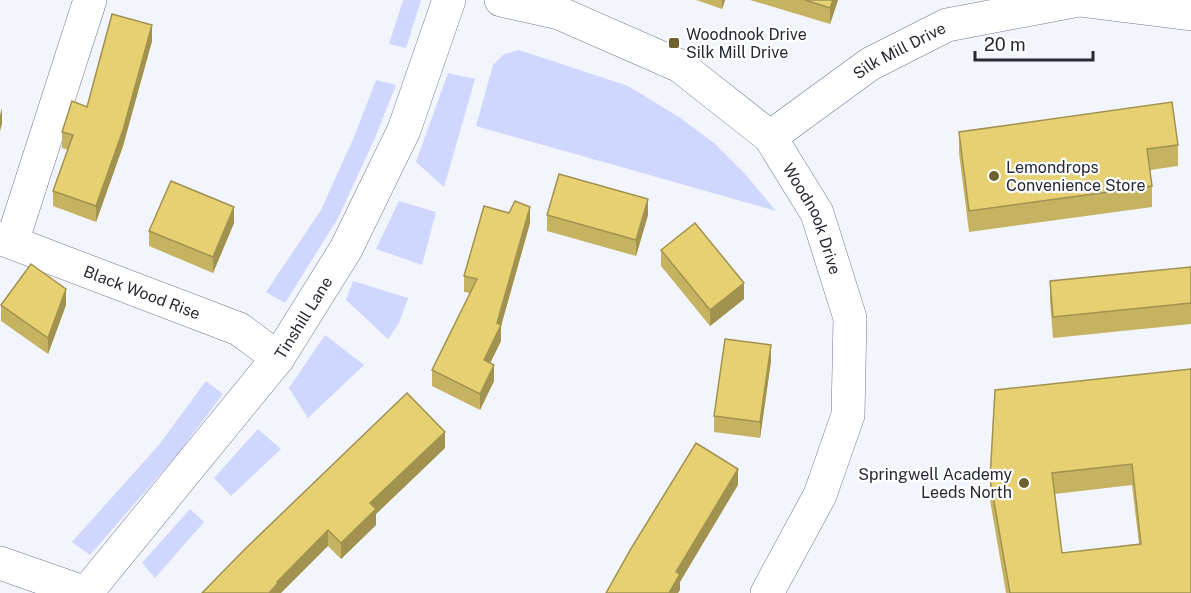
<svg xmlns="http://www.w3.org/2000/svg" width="1191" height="593" viewBox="0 0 1191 593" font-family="'Public Sans',sans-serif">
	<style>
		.green { fill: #cfd7ff }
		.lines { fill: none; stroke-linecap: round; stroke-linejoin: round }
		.minor-casing { stroke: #717795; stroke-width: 34 }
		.minor { stroke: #fff; stroke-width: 33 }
		.wall { fill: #c6b362; fill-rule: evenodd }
		.shaded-wall { fill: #a19250 }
		.building { fill: #e6d072; stroke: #a19250; stroke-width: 1.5; fill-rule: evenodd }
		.poi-dot { fill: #6d612e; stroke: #fff; stroke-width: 2 }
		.labels { text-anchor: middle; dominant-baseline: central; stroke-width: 4.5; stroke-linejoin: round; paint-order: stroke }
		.poi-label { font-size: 16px; fill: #272935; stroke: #fff; text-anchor: start }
		.street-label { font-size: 16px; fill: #272935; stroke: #fff }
	</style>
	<rect width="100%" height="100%" fill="#f3f5fc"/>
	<g class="green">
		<path d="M403,0H421L406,48L389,44Z"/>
		<path d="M519,50L628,86L679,117L714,143L745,174L776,211L476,126L493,65L504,54Z"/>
		<path d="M448,73L475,79L444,187L416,162Z"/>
		<path d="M376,80L396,85L375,138L338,218L285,303L266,292L321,210L354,137Z"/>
		<path d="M399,201L436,212L422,265L376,249Z"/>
		<path d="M353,281L408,298L399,323L388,339L346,300Z"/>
		<path d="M325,335L364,365L308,418L289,388Z"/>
		<path d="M206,381L223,394L176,456L90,555L72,542L158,446Z"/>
		<path d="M258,429L281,449L231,496L214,478Z"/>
		<path d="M190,509L204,522L155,578L142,563Z"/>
	</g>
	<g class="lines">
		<defs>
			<g id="minor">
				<path id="s1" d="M501,0L559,13L680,66L770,137L817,213L850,318L848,415L820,495L767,593"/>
				<path id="s2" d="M770,137L870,64L947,25L1079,0L1191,14"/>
				<path id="s3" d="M0,238L239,329L278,358"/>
				<path d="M12,242L90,0"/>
				<path d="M0,563L86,593"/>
				<path id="s4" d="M86,593L278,358L346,249L404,130L449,0"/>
			</g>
		</defs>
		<use href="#minor" class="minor-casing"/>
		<use href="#minor" class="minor"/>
	</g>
	<g class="wall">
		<path d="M696,0H725L722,9Z"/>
		<path d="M750,0H838L830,24Z"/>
		<path d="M152,41L123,146L96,222L53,206V191L68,150L62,148V132Z"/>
		<path d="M959,132L1178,145V166L1150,170L1152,186V207L969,232L959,153Z"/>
		<path d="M547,215H648L636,256L547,231Z"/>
		<path d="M234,223L213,273L149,246V231Z"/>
		<path d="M530,223L501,326V341L490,363L494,381L480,410L432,386V370L470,293L464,292V276Z"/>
		<path d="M661,250L744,299L710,326L661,266Z"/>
		<path d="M1191,267V324L1053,338L1050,302V281Z"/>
		<path d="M1,305H66L48,354L1,321Z"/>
		<path d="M771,361L760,438L714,432V416Z"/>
		<path d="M1191,369V593H1006L990,500V479ZM1132,485L1139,544L1062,553L1055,494Z"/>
		<path d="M445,448L376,514V525L341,559L328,546L202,593Z"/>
	</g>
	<g class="shaded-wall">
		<path d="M722,0H725L722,9Z"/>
		<path d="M833,0H838L830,24V8Z"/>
		<path d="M152,25V41L123,146L96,222V206Z"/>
		<path d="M2,108V124L0,131V115Z"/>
		<path d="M648,199V215L636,256V240Z"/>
		<path d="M234,207V223L213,273V257Z"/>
		<path d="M530,207V223L501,326V341L484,376V360L497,323Z"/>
		<path d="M744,283V299L710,326V310Z"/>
		<path d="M66,289V305L48,354V338Z"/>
		<path d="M771,345V361L760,438V422Z"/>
		<path d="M494,365V381L480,410V394Z"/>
		<path d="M445,432V448L376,514V525L341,559V543L370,503Z"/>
		<path d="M738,469V485L680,582V590L678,593H669L676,572Z"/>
		<path d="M328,530V546L281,593H269L277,582Z"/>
	</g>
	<g class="building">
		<path d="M805,0H833L830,8Z"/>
		<path d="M112,14L152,25L123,130L96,206L53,191L73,135L62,132L72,101L87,107Z"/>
		<path d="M1172,102L1178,145L1147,149L1152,186L969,211L959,132Z"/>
		<path d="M559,174L648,199L636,240L547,215Z"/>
		<path d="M171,181L234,207L213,257L149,231Z"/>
		<path d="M515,201L530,207L497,323L501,325L484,360L494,365L480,394L432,370L477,279L464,276L484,206L509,213Z"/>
		<path d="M695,223L744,283L710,310L661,250Z"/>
		<path d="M31,264L66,289L48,338L1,305Z"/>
		<path d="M1191,267V303L1053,317L1050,281Z"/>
		<path d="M725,339L771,345L760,422L714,416Z"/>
		<path d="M1191,369V593H1010L990,479L995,390ZM1132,464L1141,544L1062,553L1052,473Z"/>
		<path d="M407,393L445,432L370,503L376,509L341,543L328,530L277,582L278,583L269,593H202L244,550Z"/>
		<path d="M696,443L738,469L676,572L680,574L669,593H606L632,547Z"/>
	</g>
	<g class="poi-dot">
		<rect x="668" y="37" width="12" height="12" rx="3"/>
		<circle cx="994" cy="176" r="6"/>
		<circle cx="1024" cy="483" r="6"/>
	</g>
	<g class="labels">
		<g class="poi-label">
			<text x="686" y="34">Woodnook Drive<tspan x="686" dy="18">Silk Mill Drive</tspan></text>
			<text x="1006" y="167">Lemondrops<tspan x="1006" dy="18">Convenience Store</tspan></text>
			<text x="1012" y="474" text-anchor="end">Springwell Academy<tspan x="1012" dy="18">Leeds North</tspan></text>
		</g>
		<g class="street-label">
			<text stroke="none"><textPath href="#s2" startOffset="156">Silk Mill Drive</textPath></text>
			<text stroke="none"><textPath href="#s1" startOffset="399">Woodnook Drive</textPath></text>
			<text stroke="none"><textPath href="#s3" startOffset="152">Black Wood Rise</textPath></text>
			<text stroke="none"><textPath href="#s4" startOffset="351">Tinshill Lane</textPath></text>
		</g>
	</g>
	<path d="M975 51v9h118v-9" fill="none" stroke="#272935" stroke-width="3"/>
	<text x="984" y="51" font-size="18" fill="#272935" stroke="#ffffff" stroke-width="4.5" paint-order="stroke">20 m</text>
</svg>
